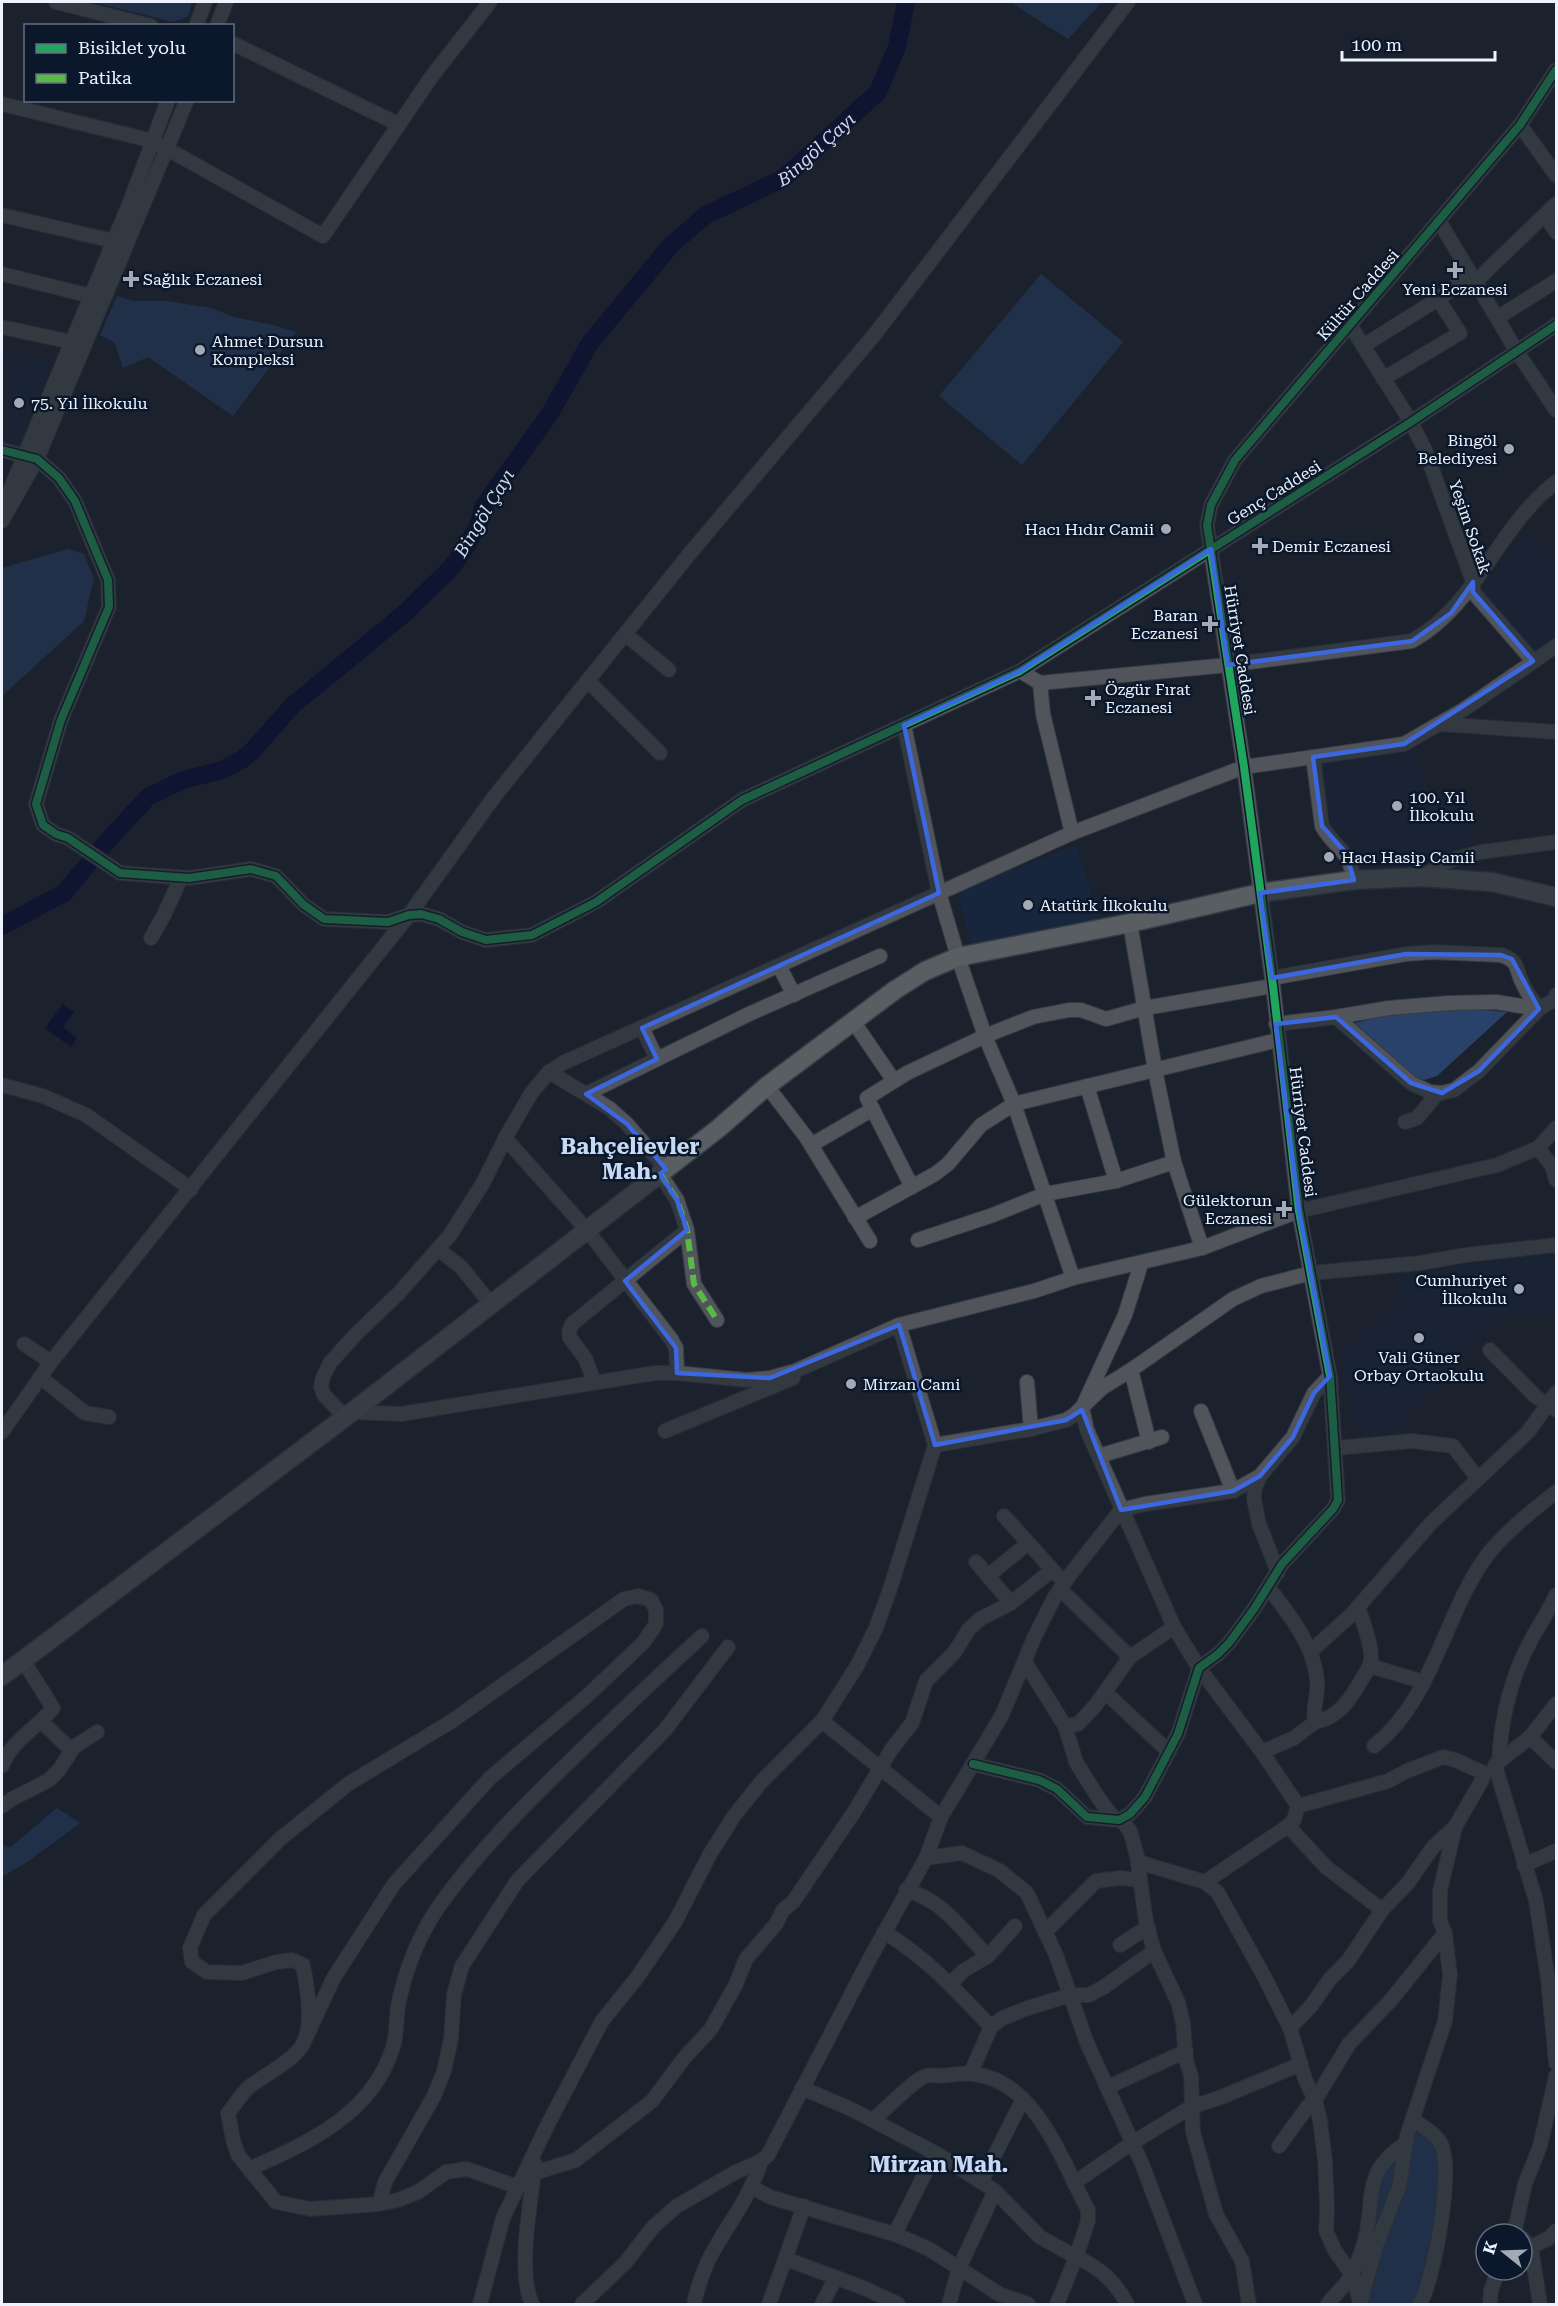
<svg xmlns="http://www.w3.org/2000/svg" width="1558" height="2306" viewBox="0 0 1558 2306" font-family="'Roboto Serif',serif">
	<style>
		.built { fill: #17253d }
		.green { fill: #29426a }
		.water { fill: #020336 }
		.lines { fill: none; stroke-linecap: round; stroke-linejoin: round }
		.river { stroke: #020336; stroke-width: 18 }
		.minor-casing { stroke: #363c44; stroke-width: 16 }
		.major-casing { stroke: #363c44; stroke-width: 21 }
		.minor { stroke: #51545a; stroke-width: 14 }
		.major { stroke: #595e63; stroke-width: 18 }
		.quiet { stroke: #58b947; stroke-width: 6; stroke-dasharray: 12 6; stroke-linecap: butt }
		.cycleway-casing { stroke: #0b172a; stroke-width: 11 }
		.cycleway { stroke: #20a55d; stroke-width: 8 }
		.marked { fill: none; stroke: #3c67de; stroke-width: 4.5; stroke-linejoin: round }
		.poi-dot { fill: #a3aab5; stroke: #0b172a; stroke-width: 2 }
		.labels { text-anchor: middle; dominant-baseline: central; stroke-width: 5; stroke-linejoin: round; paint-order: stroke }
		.poi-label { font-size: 16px; fill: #ecf3fe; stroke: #0b172a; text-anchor: start }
		.street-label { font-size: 16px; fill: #ecf3fe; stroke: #0b172a }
		.water-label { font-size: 18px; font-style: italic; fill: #d0dbee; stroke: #0b172a }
		.district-label { font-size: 22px; font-weight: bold; fill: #c8d9f4; stroke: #0b172a }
	</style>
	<rect width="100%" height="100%" fill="#1b222d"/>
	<g class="built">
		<path d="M2,350L51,362L19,449L2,444Z"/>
		<path d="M1528,527L1556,561V640L1540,652L1532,649L1483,595V590Z"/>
		<path d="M1413,752L1432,798L1463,790L1476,844L1357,867L1346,841L1328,823L1320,760Z"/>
		<path d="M1076,845L1100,920L973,949L957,891Z"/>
		<path d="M1556,1251V1316H1492L1493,1326L1393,1432L1361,1437L1344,1379L1343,1350L1401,1297L1398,1275Z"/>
	</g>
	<g class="green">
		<path d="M92,2H192L188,16L174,22Z"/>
		<path d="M1010,2H1102L1068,39Z"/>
		<path d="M1041,274L1123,342L1022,465L939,396Z"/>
		<path d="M117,296L133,301H167L211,308L234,317L273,325L296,332L233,416L148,357L123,368L115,343L100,335Z"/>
		<path d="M68,549L84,554L94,578L84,621L2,696V568Z"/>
		<path d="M1451,1007L1507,1012L1437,1076L1424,1080L1414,1076L1355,1023L1409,1009Z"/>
		<path d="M57,1808L80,1823L27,1862L2,1877V1845L11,1847Z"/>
		<path d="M1415,2129L1434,2144L1440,2155L1439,2184L1431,2251L1414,2304H1365Z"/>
		<path d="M1398,2153L1395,2190L1361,2289L1358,2273L1375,2185Z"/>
	</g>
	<path class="water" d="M63,1004L74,1012L63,1027L77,1038L71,1047L45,1028Z"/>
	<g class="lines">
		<path class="river" id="s1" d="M2,926L64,893L110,838L148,797L183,780L222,770L243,759L253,750L293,705L405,613L451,568L464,550L479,524L483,507L549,415L590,343L672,244L706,215L784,178L878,92L897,47L906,2"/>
		<defs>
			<g id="minor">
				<path d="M56,2L151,26"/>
				<path d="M196,26L205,2"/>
				<path d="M217,26L226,2"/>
				<path d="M232,43L398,124"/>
				<path d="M2,104L153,141L323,236L432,76L490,2"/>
				<path d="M1520,125L1556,175"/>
				<path d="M2,215L122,243"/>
				<path d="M1545,215L1556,232"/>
				<path d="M1439,221L1516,350L1556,410"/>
				<path d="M2,274L91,296"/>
				<path d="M1475,282L1556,204"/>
				<path d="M1497,318L1556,281"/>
				<path d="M1350,325L1411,422L1425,450L1473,582V592L1533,661"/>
				<path d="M2,327L71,342H79"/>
				<path d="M1363,346L1438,299L1471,275"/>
				<path d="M1383,379L1460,333L1438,299"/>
				<path d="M2,450L37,459L59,478L75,501L108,580L109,607L61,720L36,804L43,825L56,834L68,838L120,873L189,878L251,869L276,876L304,905L324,919L388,922L409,915L421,914L439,919L462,932L486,940L532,935L596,902L742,800L1020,671L1411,422L1556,325"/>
				<path d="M3,507L130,202L168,100"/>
				<path d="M2,521L37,459L187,100"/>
				<path d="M625,634L669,670"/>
				<path d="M1020,671L1040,683L1228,665L1412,641C1477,605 1498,526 1556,482"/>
				<path d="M588,681L660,753"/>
				<path d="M1040,683L1043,714L1072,833"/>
				<path d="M1439,724L1556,732"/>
				<path d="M904,725L939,893L958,957L985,1036L1014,1104L1073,1278"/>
				<path d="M1313,757L1322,826C1335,849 1349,848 1354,880"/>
				<path d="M1421,877L1451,860L1481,852L1556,842"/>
				<path d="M1130,923L1155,1070L1174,1162L1202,1248"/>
				<path d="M151,938L163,917L181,878"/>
				<path d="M779,966L794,995"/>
				<path d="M1272,978L1406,954L1432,952L1501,955C1520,961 1515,969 1523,984C1527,993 1533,1001 1539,1009"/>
				<path d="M1336,1017L1411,1083L1430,1092L1442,1093L1454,1090L1479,1071L1539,1009L1554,1000L1556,995"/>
				<path d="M853,1021L894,1081"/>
				<path d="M1276,1024L1336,1017L1389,1008L1449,1003L1496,1002L1539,1009"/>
				<path d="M642,1028L657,1059"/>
				<path d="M549,1072L609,1108L627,1124L666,1169"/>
				<path d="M2,1085L43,1096L86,1115L191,1189"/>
				<path d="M767,1086L806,1137L870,1241"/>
				<path d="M1087,1086L1116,1181"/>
				<path d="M586,1094L749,1014L880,956"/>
				<path d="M1405,1122L1417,1118L1438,1093"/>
				<path d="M505,1138L587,1230L671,1339L676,1348L677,1373"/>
				<path d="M811,1145L873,1109"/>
				<path d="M1538,1148L1552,1166L1556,1180"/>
				<path d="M660,1174L677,1200L687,1230L694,1284L717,1320"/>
				<path d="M912,1187L867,1098L907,1073L985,1036L1033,1017L1069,1010H1081L1106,1019L1145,1008L1273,986"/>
				<path d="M855,1218L935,1174L948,1164L981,1125L1014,1104L1278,1040"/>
				<path d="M918,1240L993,1215L1045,1194L1116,1181L1174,1162"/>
				<path d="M438,1249L461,1267L491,1304"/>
				<path d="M1141,1264L1125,1315L1082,1408L1087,1430L1174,1627L1199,1668L1262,1752L1298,1806L1294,1820L1288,1826L1205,1882"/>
				<path d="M24,1344L51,1362"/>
				<path d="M1490,1350L1536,1397L1556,1410"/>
				<path d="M1131,1370L1149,1442"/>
				<path d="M40,1377L85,1413L109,1417"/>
				<path d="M594,1381L585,1358L570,1338L569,1331L572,1324L687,1230"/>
				<path d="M1027,1382L1031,1429"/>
				<path d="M1201,1411L1233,1491"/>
				<path d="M352,1412L401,1414L655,1373H677L746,1380L770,1378L795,1371L899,1325L1034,1291L1073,1278L1202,1248L1299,1211L1497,1165L1538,1148L1556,1128"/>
				<path d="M345,1417L324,1395L321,1387L323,1377L330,1363L356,1334L399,1293L450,1235L483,1183L508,1133L532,1092L549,1072L563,1063L1072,833L1244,767L1404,744L1463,710L1556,646"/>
				<path d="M665,1431L793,1378"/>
				<path d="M2,1432L51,1362L409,915L494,797L691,552L875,334L1128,2"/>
				<path d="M935,1445L1031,1429L1066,1420L1074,1415L1102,1388L1131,1370L1233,1299L1261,1286L1311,1273L1420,1263L1466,1255L1556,1245"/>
				<path d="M1336,1448L1412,1441L1453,1446L1478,1479"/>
				<path d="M1099,1456L1162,1437"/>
				<path d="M1004,1516L1058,1576"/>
				<path d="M976,1562L1011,1603"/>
				<path d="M1278,1572L1259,1524L1254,1499L1255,1487L1260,1476L1293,1437L1314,1393L1330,1376"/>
				<path d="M988,1576L1028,1543"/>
				<path d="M1060,1589L1130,1657"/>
				<path d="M1310,1652L1351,1615L1432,1522L1528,1432L1556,1393"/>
				<path d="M1025,1662L1065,1726L1076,1762L1099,1799L1113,1817L1123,1822L1130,1831L1137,1856L1146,1922L1154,1951L1178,2002L1183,2023L1186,2060L1191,2076L1193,2132L1216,2214L1242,2261L1249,2304"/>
				<path d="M1370,1666L1424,1682"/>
				<path d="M1105,1692L1169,1752"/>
				<path d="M822,1721L941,1817"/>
				<path d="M42,1722L71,1750"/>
				<path d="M1315,1722C1339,1718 1351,1698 1362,1679C1366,1672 1371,1666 1371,1658C1371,1641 1363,1623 1358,1607"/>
				<path d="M1065,1726L1078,1724L1095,1706L1130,1657L1174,1627"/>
				<path d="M1530,1737L1556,1762"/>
				<path d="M1374,1746C1432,1700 1443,1620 1483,1561C1499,1537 1533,1510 1556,1492"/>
				<path d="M1262,1752L1294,1738L1315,1722C1312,1705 1319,1695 1317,1680C1314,1645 1289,1614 1268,1587"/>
				<path d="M1499,1761C1501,1719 1511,1677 1531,1640C1539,1625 1549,1611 1556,1595"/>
				<path d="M973,1764L1039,1780L1057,1789L1087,1817L1119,1820L1130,1814L1145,1797L1178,1734L1199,1668L1218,1654L1229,1643L1254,1609L1282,1564L1333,1509L1338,1500L1330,1376L1299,1211L1273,986L1244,767L1207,525L1211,505L1235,460L1520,125L1556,70"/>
				<path d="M1496,1764L1530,1737L1556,1704"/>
				<path d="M1495,1765L1536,1901L1548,1979L1556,2063"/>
				<path d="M2,1766C11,1741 36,1729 53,1708L22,1659"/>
				<path d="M2,1806L12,1799L49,1780L59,1770L74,1747L97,1732"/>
				<path d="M1298,1806L1388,1781L1407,1771L1443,1757L1455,1760L1484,1773L1482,1780L1455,1827L1440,1891V1921L1445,1933L1450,1975L1445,2021L1407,2136L1399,2187L1376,2246L1360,2304"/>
				<path d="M1288,1826L1326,1867L1382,1910"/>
				<path d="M926,1858L962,1853L1000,1871L1027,1893L1056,1955L1087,2043L1142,2164L1195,2304"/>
				<path d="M1138,1862L1205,1882L1218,1893L1265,1978L1290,2028L1305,2079L1315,2100L1320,2120L1325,2161L1327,2208L1326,2231L1335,2251L1352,2275L1360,2302"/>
				<path d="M1524,1865L1556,1851"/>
				<path d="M906,1890C946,1902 960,1929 988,1956"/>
				<path d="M884,1932C927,1958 957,1991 991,2027"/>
				<path d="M1045,1932L1096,1881L1120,1878L1140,1880"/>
				<path d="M1120,1945L1148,1927"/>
				<path d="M950,1984L963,1971L988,1956L1015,1926"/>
				<path d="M1290,2028L1311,2006L1330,1979L1348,1961L1382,1910L1408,1883L1433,1847L1455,1827"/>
				<path d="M303,2044L333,1979L394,1884L490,1778L587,1696L643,1643L656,1624V1610L651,1600L638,1596L624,1599L452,1721L348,1784L280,1839L204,1915L190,1948L192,1962L207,1972L242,1973L276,1962L292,1960L303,1965C307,1987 314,2023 303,2044C295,2060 263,2076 249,2087C241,2094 235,2105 228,2113L233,2140L238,2155L276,2202L310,2209L379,2204L398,2200L418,2192L446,2172L467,2169L518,2187"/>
				<path d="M971,2072L991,2027L1001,2019L1025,2009L1070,1995H1089L1104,1987L1154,1951"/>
				<path d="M1108,2087L1186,2051"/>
				<path d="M802,2088L851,2109L941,2156L995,2191L1040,2237L1076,2257L1057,2304"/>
				<path d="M873,2120C885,2110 913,2080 926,2076C932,2074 941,2077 949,2075C1030,2061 1058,2154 1088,2210V2221L1076,2257C1100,2268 1115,2281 1127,2304"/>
				<path d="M1413,2120C1422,2126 1435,2133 1441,2144C1454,2171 1434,2279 1420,2304"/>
				<path d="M1279,2146L1309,2105L1315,2100L1349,2044L1391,2000L1445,1933"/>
				<path d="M249,2169C308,2143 373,2114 393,2047C397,2034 396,2019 398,2006C405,1970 420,1932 442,1902C478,1852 522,1807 567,1764C611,1721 656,1678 702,1636"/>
				<path d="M534,2173L576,2160L652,2101L685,2057L711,2029L736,1984L746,1959L776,1924L783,1910L793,1902L854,1812L891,1750L912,1723L926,1681L954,1653L969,1629L980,1619L1011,1603L1052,1570"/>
				<path d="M981,2182L1023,2099"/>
				<path d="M1074,2183L1132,2143L1191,2107L1219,2098L1301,2064"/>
				<path d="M752,2187L770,2197L897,2235L929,2249L999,2294L1028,2304"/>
				<path d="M379,2204L385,2182L434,2096L444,2071L451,2039L454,1994L462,1966L517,1881L665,1730L728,1647"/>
				<path d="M895,2234L935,2153"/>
				<path d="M1514,2234L1525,2184L1540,2146L1556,2076"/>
				<path d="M1522,2238L1531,2247L1540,2304"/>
				<path d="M1531,2247L1549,2238L1556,2231"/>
				<path d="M786,2259L864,2288L898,2304"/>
				<path d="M480,2304L503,2218L547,2126L602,2021L636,1979L675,1922L710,1854L734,1816L762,1781L822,1721L857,1666L876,1628L891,1586L935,1445L899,1325"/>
				<path d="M532,2304C517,2271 531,2201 535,2164"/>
				<path d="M582,2304L626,2262L653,2227L677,2206L734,2173L761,2161L768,2155L869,1960L926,1858L941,1817L1002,1715L1034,1638L1054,1598L1069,1576L1121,1510L1145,1504L1233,1491L1260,1476"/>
				<path d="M694,2304C698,2285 705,2265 715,2248C732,2219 752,2193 761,2161"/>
				<path d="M769,2304L804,2206"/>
				<path d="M822,2304L835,2279"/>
				<path d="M949,2304L959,2268L995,2191"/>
				<path d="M1328,2304C1335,2294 1345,2286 1351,2276C1355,2269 1359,2258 1362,2250C1378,2207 1357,2175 1405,2144"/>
				<path d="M1490,2304L1491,2291L1498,2270"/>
			</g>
			<path id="major" d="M2,1676L352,1412L719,1128L767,1086L895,990L925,971L958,957L1130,923L1260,893L1354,880L1420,877L1492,882L1556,897"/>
		</defs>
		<use href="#minor" class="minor-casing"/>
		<use href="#major" class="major-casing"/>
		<use href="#minor" class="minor"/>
		<use href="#major" class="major"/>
		<path class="quiet" d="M660,1174L677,1200L687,1230L694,1284L717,1320"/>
		<defs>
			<g id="cycleway">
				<path d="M2,450L37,459L59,478L75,501L108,580L109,607L61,720L36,804L43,825L56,834L68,838L120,873L189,878L251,869L276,876L304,905L324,919L388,922L409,915L421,914L439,919L462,932L486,940L532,935L596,902L742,800L1020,671L1411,422L1556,325"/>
				<path d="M973,1764L1039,1780L1057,1789L1087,1817L1119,1820L1130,1814L1145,1797L1178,1734L1199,1668L1218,1654L1229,1643L1254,1609L1282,1564L1333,1509L1338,1500L1330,1376L1299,1211L1273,986L1244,767L1207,525L1211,505L1235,460L1520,125L1556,70"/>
			</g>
		</defs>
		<use href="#cycleway" class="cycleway-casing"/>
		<use href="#cycleway" class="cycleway"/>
	</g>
	<path d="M0 0H1558V2306H0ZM1211,549L1228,665L1412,641L1451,613L1473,582V592L1533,661L1404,744L1313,757L1322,826L1346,853L1354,880L1260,893L1272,978L1406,954L1501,955L1512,959L1539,1009L1479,1071L1442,1093L1411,1083L1336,1017L1276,1024L1299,1211L1330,1376L1314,1393L1293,1437L1260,1476L1233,1491L1121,1510L1082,1410L1066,1420L935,1445L899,1325L770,1378L677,1373L676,1348L625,1281L687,1230L677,1200L660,1174L666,1169L627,1124L586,1094L657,1059L642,1028L939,893L904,725L1020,671Z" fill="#1b222d" fill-opacity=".55" fill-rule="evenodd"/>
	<path class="marked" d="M1211,549L1228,665L1412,641L1451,613L1473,582V592L1533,661L1404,744L1313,757L1322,826L1346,853L1354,880L1260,893L1272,978L1406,954L1501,955L1512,959L1539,1009L1479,1071L1442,1093L1411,1083L1336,1017L1276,1024L1299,1211L1330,1376L1314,1393L1293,1437L1260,1476L1233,1491L1121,1510L1082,1410L1066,1420L935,1445L899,1325L770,1378L677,1373L676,1348L625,1281L687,1230L677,1200L660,1174L666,1169L627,1124L586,1094L657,1059L642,1028L939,893L904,725L1020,671Z"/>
	<g class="poi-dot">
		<path d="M1452 261h6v6h6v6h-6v6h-6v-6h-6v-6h6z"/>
		<path d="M128 270h6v6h6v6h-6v6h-6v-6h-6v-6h6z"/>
		<circle cx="200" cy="350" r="6"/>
		<circle cx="19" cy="403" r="6"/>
		<circle cx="1509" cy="449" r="6"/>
		<circle cx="1166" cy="529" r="6"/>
		<path d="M1257 537h6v6h6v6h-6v6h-6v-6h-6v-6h6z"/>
		<path d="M1207 615h6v6h6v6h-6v6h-6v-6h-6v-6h6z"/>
		<path d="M1090 689h6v6h6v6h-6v6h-6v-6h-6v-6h6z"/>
		<circle cx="1397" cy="806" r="6"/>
		<circle cx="1329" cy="857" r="6"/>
		<circle cx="1028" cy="905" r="6"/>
		<path d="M1281 1200h6v6h6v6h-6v6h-6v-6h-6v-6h6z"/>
		<circle cx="1519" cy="1289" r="6"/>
		<circle cx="1419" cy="1338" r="6"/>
		<circle cx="851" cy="1384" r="6"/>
	</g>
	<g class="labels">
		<g class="poi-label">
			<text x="143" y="279">Sağlık Eczanesi</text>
			<text x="1455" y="289" text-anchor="middle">Yeni Eczanesi</text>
			<text x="212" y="341">Ahmet Dursun<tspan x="212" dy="18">Kompleksi</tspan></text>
			<text x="31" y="403">75. Yıl İlkokulu</text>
			<text x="1497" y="440" text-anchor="end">Bingöl<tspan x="1497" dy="18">Belediyesi</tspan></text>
			<text x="1154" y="529" text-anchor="end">Hacı Hıdır Camii</text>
			<text x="1272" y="546">Demir Eczanesi</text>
			<text x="1198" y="615" text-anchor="end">Baran<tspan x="1198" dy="18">Eczanesi</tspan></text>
			<text x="1105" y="689">Özgür Fırat<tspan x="1105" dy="18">Eczanesi</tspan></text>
			<text x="1409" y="797">100. Yıl<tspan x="1409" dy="18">İlkokulu</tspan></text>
			<text x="1341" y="857">Hacı Hasip Camii</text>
			<text x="1040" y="905">Atatürk İlkokulu</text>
			<text x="1272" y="1200" text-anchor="end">Gülektorun<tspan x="1272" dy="18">Eczanesi</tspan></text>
			<text x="1507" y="1280" text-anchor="end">Cumhuriyet<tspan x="1507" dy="18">İlkokulu</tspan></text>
			<text x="1419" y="1357" text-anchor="middle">Vali Güner<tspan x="1419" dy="18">Orbay Ortaokulu</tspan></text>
			<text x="863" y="1384">Mirzan Cami</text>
		</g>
		<g class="street-label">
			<text transform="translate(1358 295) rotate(-49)">Kültür Caddesi</text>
			<text transform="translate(1274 493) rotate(-32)">Genç Caddesi</text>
			<text transform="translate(1470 527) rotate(71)">Yeşim Sokak</text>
			<text transform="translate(1240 650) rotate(81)">Hürriyet Caddesi</text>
			<text transform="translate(1303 1132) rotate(83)">Hürriyet Caddesi</text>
		</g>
		<g class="water-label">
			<text stroke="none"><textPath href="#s1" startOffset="1152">Bingöl Çayı</textPath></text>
			<text transform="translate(484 513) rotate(-59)">Bingöl Çayı</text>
		</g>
		<g class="district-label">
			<text x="630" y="1146">Bahçelievler<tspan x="630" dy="25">Mah.</tspan></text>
			<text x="939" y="2164">Mirzan Mah.</text>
		</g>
	</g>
	<rect width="1558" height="2306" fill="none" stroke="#ecf3fe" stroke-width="6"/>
	<rect x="24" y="24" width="210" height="78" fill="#0b172a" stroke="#656f7f" stroke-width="1.5"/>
	<rect x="36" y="44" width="30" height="9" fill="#20a55d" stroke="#656f7f" stroke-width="1.5"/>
	<text x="78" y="54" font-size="18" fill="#ecf3fe">Bisiklet yolu</text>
	<rect x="36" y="74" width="30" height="9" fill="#58b947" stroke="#656f7f" stroke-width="1.5"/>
	<text x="78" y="84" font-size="18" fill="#ecf3fe">Patika</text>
	<g transform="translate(1504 2252) rotate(288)"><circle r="28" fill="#0b172a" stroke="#656f7f" stroke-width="1.5"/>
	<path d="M0-4.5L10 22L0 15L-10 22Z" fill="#a3aab5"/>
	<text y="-9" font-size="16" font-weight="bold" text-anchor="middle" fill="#ecf3fe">K</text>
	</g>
	<path d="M1342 51v9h153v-9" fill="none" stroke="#ecf3fe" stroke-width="3"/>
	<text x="1351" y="51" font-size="18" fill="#ecf3fe" stroke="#0b172a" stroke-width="4.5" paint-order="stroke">100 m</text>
</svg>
